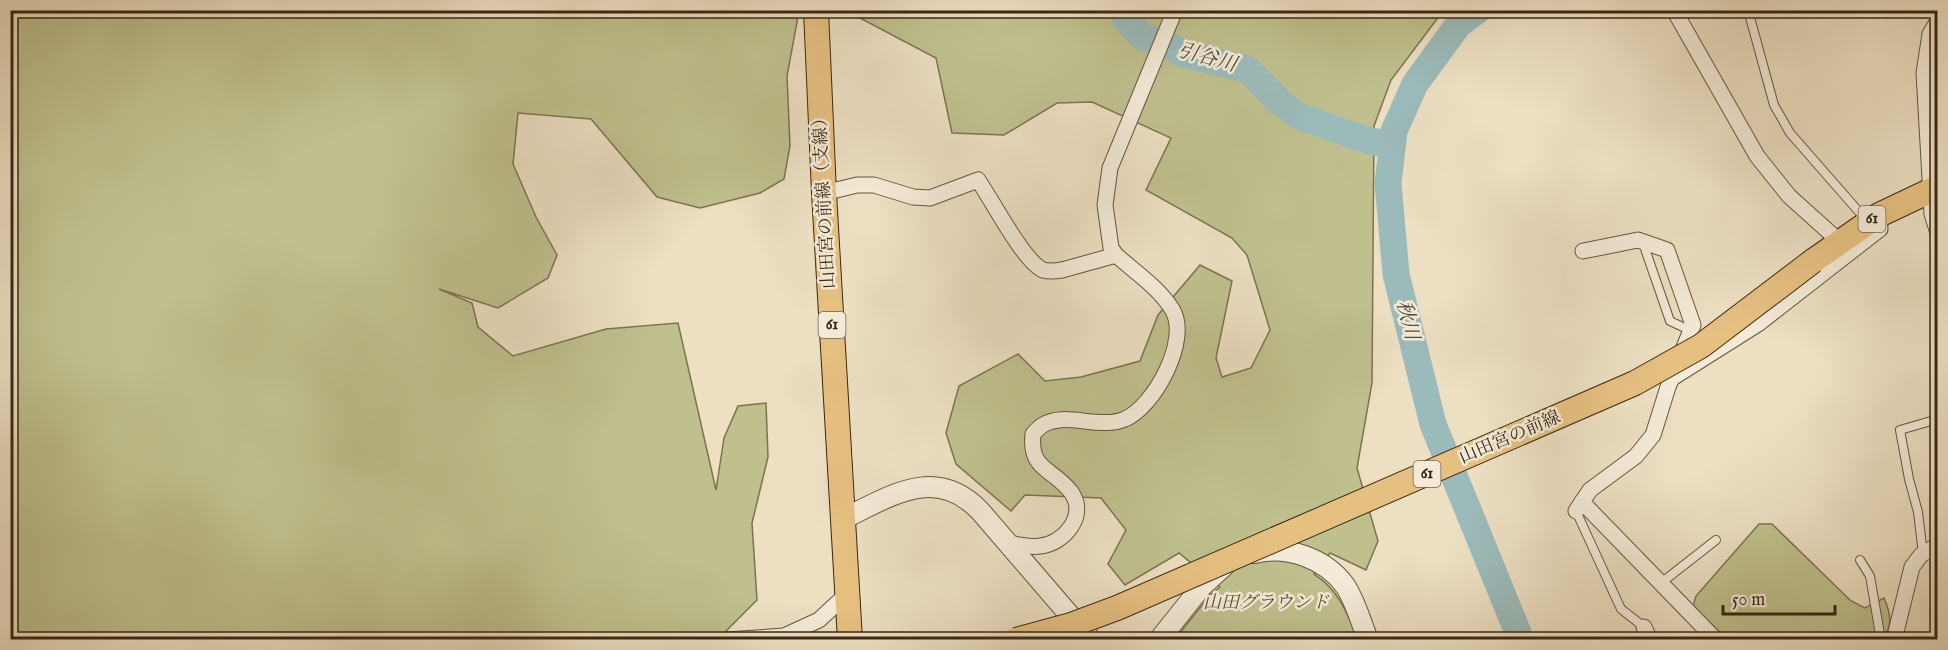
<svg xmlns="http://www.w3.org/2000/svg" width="1948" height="650" viewBox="0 0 1948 650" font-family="'IM FELL English','Noto Serif JP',serif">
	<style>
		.green { fill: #bfc08e; stroke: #7c7450; stroke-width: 1.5 }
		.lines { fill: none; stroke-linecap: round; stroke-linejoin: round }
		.river { stroke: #9bbbbb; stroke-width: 27 }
		.service-casing { stroke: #66553e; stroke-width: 10 }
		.minor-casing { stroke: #66553e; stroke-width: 17 }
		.tertiary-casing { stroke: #66553e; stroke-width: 22 }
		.primary-casing { stroke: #3a2712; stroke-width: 26 }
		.service { stroke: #f3ead7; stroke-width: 8 }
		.minor { stroke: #f3ead7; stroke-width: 15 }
		.tertiary { stroke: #f3ead7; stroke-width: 20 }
		.primary { stroke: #e6c081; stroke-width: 24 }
		.primary-bridge-casing { stroke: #3a2712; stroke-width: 26; stroke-linecap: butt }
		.primary-bridge { stroke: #e6c081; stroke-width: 24 }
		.labels { text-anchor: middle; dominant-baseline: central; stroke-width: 5; stroke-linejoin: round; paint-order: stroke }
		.shield { fill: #f3ead7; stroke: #72624d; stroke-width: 1.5 }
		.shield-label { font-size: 16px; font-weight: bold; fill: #3a2712 }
		.street-label { font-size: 18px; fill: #3a2712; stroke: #f3ead7 }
		.park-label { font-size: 18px; font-style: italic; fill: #5b4d31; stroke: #f3ead7 }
		.water-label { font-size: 20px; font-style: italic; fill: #524c3c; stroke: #f3ead7 }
	</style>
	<rect width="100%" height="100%" fill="#ecdfc2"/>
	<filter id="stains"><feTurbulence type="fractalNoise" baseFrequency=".00333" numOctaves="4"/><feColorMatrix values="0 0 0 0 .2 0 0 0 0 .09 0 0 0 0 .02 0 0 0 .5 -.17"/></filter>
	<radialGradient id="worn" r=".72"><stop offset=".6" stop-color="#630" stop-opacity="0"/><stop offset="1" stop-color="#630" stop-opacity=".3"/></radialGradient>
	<g class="green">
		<path d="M10,11H799L787,76L790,146L784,179L760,193L700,208L657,197L591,119L518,113L513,164L536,217L557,255L548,278L498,308L439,289L472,303L478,327L513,356L606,329L678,323L716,490L724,438L738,406L766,403L768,457L752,523L757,600L723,634L693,639H11Z"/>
		<path d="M854,11H1443L1391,80L1374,126L1372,383L1357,468L1378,541L1366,570L1330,553L1314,574C1339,590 1347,613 1358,639H1175L1210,595L1220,587L1179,553L1125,585L1108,564L1126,530L1101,498L1025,495L1011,511L956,464L946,433L959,386L1018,354L1045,381L1081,377L1140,361L1158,315L1200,265L1232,281L1216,358L1222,377L1251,368L1270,330L1247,255L1232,238L1146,190L1171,138L1092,102L1057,103L1004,135L952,133L936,58L856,16Z"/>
		<path d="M1759,524H1772L1851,601L1865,608L1884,598C1890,612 1894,627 1882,639L1723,640L1692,610L1696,596Z"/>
	</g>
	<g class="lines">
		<g class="river">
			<path d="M1121,10L1126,19L1141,36L1168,45L1183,54L1247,69L1278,100L1298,116L1366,140L1392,145"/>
			<path d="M1478,10L1458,25L1415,84L1394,131L1388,183L1396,274L1433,424L1521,640"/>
		</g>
		<defs>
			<g id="service">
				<path d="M1748,10L1774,105L1790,133L1867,221"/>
				<path d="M1643,243L1670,321L1685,328L1691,326"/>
				<path d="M1576,511L1621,609L1644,627"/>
				<path d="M1923,554L1918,512L1909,479L1900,430L1938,419"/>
				<path d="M1860,560L1870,576L1881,640"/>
				<path d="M1661,583L1716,540"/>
			</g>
			<g id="minor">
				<path d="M1674,10L1757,156L1789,196L1839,241"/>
				<path d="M1938,21L1930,34L1924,73L1932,214L1938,233"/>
				<path d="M824,193L857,185H874L913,197L930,198L978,180C992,200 1024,262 1043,270C1050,272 1056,271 1062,270L1116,255"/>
				<path d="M1674,377L1758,324L1880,229L1879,215"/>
				<path d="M1582,502L1716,640"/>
				<path d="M1576,511L1590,490L1636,456L1653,435L1668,387L1693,325L1667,250L1638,240L1583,251"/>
				<path d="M1007,543C1017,544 1030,548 1040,546C1064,544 1088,515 1071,492C1053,468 1029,471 1033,434C1036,431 1039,427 1043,425C1064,411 1100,430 1125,419C1154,407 1191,339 1172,309C1159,288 1135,272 1116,255L1111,248L1105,205L1110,168L1175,10"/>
				<path d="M1644,627L1650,640"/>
				<path d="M727,640L784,636L819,620L847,594"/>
				<path d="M1894,640L1912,567L1921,555L1938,545"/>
			</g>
			<g id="tertiary">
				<path d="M843,519C891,496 936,464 981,512L1091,640"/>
				<path d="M1254,553C1287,545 1326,558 1346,587C1356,603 1361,622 1368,640"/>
				<path d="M1159,640L1202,586L1224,566"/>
			</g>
			<g id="primary">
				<path d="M816,10L824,193L850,640"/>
				<path d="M1813,261L1879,215L1938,187"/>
			</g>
		</defs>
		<use href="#service" class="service-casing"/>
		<use href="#minor" class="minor-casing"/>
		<use href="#tertiary" class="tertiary-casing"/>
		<use href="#primary" class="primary-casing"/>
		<use href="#service" class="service"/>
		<use href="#minor" class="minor"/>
		<use href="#tertiary" class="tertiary"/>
		<use href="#primary" class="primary"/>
		<defs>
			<path id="primary-bridge" d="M1016,640L1071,625L1117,608L1635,383L1701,346L1813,261"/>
		</defs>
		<use href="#primary-bridge" class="primary-bridge-casing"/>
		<use href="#primary-bridge" class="primary-bridge"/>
	</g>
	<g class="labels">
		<g class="shield">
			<rect x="1858.5" y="206" width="27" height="26" rx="4.5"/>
			<rect x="818.5" y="312" width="27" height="26" rx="4.5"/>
			<rect x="1413.5" y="461" width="27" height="26" rx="4.5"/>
		</g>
		<g class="shield-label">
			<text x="1872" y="219">61</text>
			<text x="832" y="325">61</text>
			<text x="1427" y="474">61</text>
		</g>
		<g class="street-label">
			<text transform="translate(825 199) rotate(-93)">山田宮の前線（支線）</text>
			<text transform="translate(1510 438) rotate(-23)">山田宮の前線</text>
		</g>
		<g class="park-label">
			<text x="1266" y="603">山田グラウンド</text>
		</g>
		<g class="water-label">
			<text transform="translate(1207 58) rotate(15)">引谷川</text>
			<text transform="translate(1407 320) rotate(76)">秋川</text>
		</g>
	</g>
	<rect width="1948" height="650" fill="none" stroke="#ecdfc2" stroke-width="36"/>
	<rect x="12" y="12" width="1924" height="626" fill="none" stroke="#3a2712" stroke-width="3"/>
	<rect x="18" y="18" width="1912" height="614" fill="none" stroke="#3a2712" stroke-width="1.5"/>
	<path d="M1723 605v9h112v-9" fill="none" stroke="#3a2712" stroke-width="3"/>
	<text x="1732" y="605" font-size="18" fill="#3a2712" stroke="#f3ead7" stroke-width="4.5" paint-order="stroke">50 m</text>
	<rect width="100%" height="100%" filter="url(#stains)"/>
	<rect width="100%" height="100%" fill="url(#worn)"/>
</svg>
